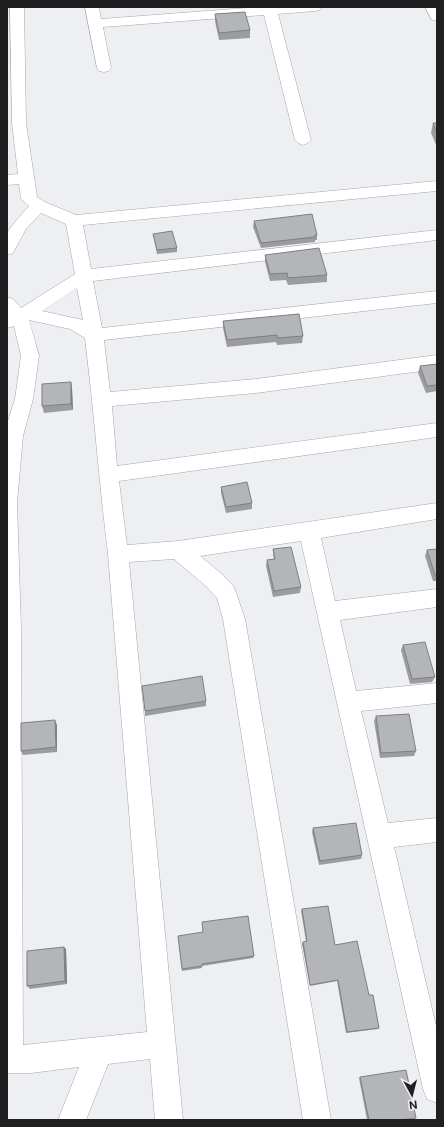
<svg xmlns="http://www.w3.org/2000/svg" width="444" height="1127" viewBox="0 0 444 1127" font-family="'Public Sans',sans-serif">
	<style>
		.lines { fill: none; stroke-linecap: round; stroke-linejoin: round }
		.street-casing { stroke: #a5a6a8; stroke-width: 1 }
		.street { fill: #fff; fill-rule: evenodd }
		.wall { fill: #9b9c9e }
		.shaded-wall { fill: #7e7f81 }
		.building { fill: #b4b5b8; stroke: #7e7f81 }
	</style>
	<rect width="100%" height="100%" fill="#eeeff2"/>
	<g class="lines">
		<defs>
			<g id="street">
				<path d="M10,7H24L26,123L37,197L45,202L76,215L437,181V191L83,225L91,269L437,230V240L93,281L102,328L437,291V303L104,340L110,392L256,379L437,355V369L256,393L112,406L117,466L437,423V437L119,481L127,545L178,541L437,503V519L321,538L335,601L437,589V607L340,620L356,691L437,683V703L361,711L388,823L437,818V842L394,847L437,1030V1103L427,1099L423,1089L301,541L200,556L223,575L234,587L245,619L331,1120H303L223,619L217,598L207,587L174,559L129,562L183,1120H155L150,1059L108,1064L86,1120H58L79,1067L31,1073H7V424L15,399L21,356L14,326L7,328V297L13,299L21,308L75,274L66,224L41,213L26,229L13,253L7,255V233L15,222L29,206L21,199L19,184L7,185V175L18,174L12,123ZM77,288L83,320L42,311ZM29,320L70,329L85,338C94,410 99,482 108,554L147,1032L23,1045L21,628L17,502L23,436L33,399L39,356Z"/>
				<path d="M85,7H99L101,19L260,7H322L320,10L315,11L278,14L311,140L308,143L303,145L298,143L295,140L264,15L103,27L111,68L109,71L104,72L99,71L97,68Z"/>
				<path d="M425,7H437V21L432,20Z"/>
			</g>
		</defs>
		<use href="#street" class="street-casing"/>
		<use href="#street" class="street"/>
	</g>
	<g class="wall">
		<path d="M215,14L250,30V38L219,40L215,21Z"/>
		<path d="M433,123H437V147L431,133Z"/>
		<path d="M254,221L317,235V240H315V242L261,248L253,227Z"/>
		<path d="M153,234L177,248V252L157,254Z"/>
		<path d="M265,255L327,275V282L288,285L286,280L270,281L265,262Z"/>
		<path d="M223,321L303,336L302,343L277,345L276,342L227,347L223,328Z"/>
		<path d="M437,364V391L426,393L418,373L420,366Z"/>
		<path d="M71,382L72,389L73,410L44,413L42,406Z"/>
		<path d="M221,487L252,503V509L226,513L221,493Z"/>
		<path d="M273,549L301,587L300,593L273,597L266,566L267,560L274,559L273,555Z"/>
		<path d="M437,549V581H433L425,556L427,550Z"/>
		<path d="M403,645L435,677L432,682L410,684L401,650Z"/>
		<path d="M206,701V706L145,716V711Z"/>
		<path d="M376,716L416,751L414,756L380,758L374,721Z"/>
		<path d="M57,725V752L23,755L21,751Z"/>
		<path d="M313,828L362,855L361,859L319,865L312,832Z"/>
		<path d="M302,909L335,945L369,995L379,1028L378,1029L346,1033L337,981L310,986L302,944L303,942L306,941L301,911Z"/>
		<path d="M178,936L254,956L253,958L202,966V968L182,971Z"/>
		<path d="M66,949L67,984L30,989L27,986Z"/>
		<path d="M360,1077L401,1120H367L359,1078Z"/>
	</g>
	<g class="shaded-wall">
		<path d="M71,382L72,389L73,410L71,404Z"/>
		<path d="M55,720L57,725V752L56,747Z"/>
		<path d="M64,947L66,949L67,984L65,981Z"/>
	</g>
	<g class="building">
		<path d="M245,12L250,30L219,33L215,14Z"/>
		<path d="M433,123H437V133Z"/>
		<path d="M312,214L317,235H315V237L261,243L254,221Z"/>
		<path d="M172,231L177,248L157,250L153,234Z"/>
		<path d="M319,248L327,275L288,278L287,273L270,274L265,255Z"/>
		<path d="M299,314L303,336L277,338V335L227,340L223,321Z"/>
		<path d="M437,364V385L427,386L420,366Z"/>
		<path d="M71,382V404L42,406V384Z"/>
		<path d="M247,482L252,503L226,507L221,487Z"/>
		<path d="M291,547L301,587L274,591L267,560L275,559L273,549Z"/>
		<path d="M437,549V575H435L427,550Z"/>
		<path d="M425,642L435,677L412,679L403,645Z"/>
		<path d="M202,676L206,701L145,711L142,686Z"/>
		<path d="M409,714L416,751L381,753L376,716Z"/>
		<path d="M55,720L56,747L21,751V723Z"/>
		<path d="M356,823L362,855L320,861L313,828Z"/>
		<path d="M328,906L335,945L357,941L369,995H373L379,1028L347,1032L338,980L310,985L303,942L307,941L302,909Z"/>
		<path d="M248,916L254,956L202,964V966L182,969L178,936L203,932L202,922Z"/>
		<path d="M64,947L65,981L27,986V951Z"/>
		<path d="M406,1070L416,1118L400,1120H369L360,1077Z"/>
	</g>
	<rect width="444" height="1127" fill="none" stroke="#1f1f20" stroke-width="16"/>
	<g transform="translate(412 1095) rotate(173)" stroke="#eeeff2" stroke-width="3" paint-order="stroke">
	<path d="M0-3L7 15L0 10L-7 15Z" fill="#1f1f20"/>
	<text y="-6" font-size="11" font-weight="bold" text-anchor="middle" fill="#1f1f20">N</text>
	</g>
</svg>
